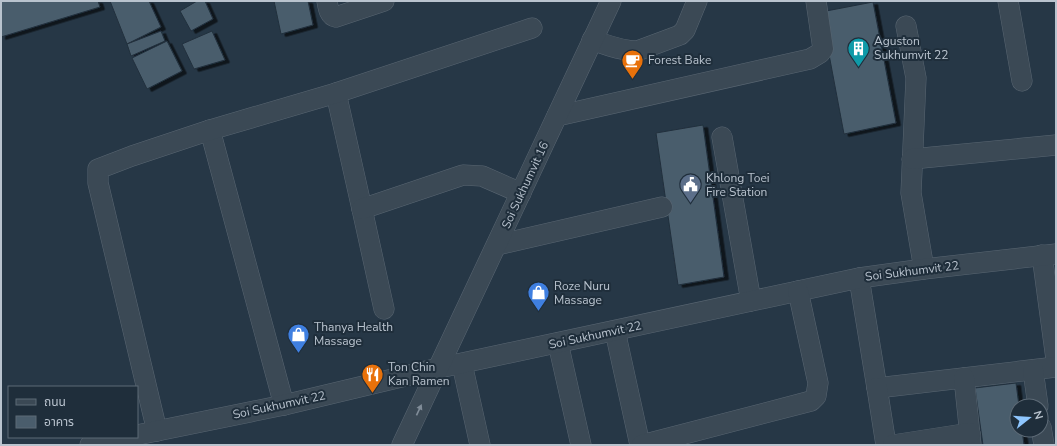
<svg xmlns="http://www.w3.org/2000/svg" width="1057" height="446" viewBox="0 0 1057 446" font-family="'Nunito Sans','Noto Sans Thai',sans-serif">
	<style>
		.building { fill: #4a5d6c; stroke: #21303d; filter: url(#shadow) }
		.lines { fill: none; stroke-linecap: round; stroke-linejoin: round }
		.minor-casing { stroke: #596672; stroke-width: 21 }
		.minor { stroke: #3b4955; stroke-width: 20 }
		.oneway { fill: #808c98 }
		.labels { text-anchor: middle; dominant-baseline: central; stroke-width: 4; stroke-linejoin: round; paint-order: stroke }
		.poi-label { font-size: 12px; fill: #b9c3ce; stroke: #1f2e3b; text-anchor: start }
		.street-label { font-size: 12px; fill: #b9c3ce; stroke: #1f2e3b }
	</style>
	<defs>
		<filter id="shadow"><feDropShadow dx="4.5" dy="2.5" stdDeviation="0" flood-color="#0009"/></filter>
	</defs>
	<rect width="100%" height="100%" fill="#263746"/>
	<g class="building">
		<path d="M1,1H98L100,7L1,37Z"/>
		<path d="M110,1H149L161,27L127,44Z"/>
		<path d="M197,1H205L213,19L191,31L180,11Z"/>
		<path d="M274,1H308L313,25L281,34Z"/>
		<path d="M873,2L896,123L844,134L821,12Z"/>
		<path d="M161,31L165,41L131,56L127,44Z"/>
		<path d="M212,31L225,60L194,69L182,44Z"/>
		<path d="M167,41L182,71L147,89L132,58Z"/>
		<path d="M703,125L724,277L678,285L656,133Z"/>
		<path d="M1016,383L1019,406H1017V430H1022L1024,445H983L975,388Z"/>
	</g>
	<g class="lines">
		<defs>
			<g id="minor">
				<path d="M327,1C328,7 329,16 336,17L384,1"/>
				<path d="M1008,1L1022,81"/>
				<path d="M906,26L916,78L911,193L924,269"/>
				<path d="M592,40C607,45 621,51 637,51L680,35L685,30L697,1"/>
				<path d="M336,93L362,209L384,309"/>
				<path d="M557,116L810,59L820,53L823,49L816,1"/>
				<path d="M210,130L284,405"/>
				<path d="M722,137L751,301"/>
				<path d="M912,159L1056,145"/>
				<path d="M362,209L463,175L482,176L521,193"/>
				<path d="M497,245L662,207"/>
				<path d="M1042,255L1056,359"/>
				<path d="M859,278L877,388L1056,367"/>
				<path d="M615,331L640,445"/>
				<path d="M558,343L581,445"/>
				<path d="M462,364L480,445"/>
				<path d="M1033,370L1038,406"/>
				<path d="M964,378L971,445"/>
				<path d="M877,388L886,445"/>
				<path d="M1041,427L1044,445"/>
				<path d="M157,431L98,183V169L132,156L210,130L336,93L532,28"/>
				<path d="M137,435L284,405L439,368L859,278L924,269L1056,254"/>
				<path d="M90,445L129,437"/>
				<path d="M402,445L611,1"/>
				<path d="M642,445L811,401L816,396L818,383L798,291"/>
				<path d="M893,445L970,433"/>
			</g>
		</defs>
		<use href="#minor" class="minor-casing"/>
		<use href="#minor" class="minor"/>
	</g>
	<defs><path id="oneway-solid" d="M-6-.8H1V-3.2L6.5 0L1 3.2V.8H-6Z"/></defs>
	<use class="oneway" href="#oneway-solid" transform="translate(419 410) rotate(-65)"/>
	<defs>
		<symbol id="building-pin" viewBox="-11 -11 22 30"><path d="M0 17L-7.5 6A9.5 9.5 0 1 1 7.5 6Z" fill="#0f9aa8" stroke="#1f2e3b"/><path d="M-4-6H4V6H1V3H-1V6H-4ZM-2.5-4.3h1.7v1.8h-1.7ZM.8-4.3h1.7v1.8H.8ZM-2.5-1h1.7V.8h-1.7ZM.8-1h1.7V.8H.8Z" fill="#fff"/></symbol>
		<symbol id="cafe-pin" viewBox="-11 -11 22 30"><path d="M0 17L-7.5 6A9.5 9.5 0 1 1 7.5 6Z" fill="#e8710a" stroke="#1f2e3b"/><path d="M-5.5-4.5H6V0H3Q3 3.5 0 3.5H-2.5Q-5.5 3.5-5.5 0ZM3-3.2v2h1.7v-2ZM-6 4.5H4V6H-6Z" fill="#fff"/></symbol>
		<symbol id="civic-pin" viewBox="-11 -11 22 30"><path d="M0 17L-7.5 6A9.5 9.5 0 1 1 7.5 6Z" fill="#5c6f8a" stroke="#1f2e3b"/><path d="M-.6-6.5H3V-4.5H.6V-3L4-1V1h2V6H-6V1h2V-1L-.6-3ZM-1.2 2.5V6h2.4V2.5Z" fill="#fff"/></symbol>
		<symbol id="shop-pin" viewBox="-11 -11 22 30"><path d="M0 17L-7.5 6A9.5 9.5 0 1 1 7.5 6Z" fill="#3f7fe0" stroke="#1f2e3b"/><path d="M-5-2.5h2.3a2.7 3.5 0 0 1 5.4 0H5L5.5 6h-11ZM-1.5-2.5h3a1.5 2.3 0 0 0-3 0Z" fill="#fff"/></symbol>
		<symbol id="restaurant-pin" viewBox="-11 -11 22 30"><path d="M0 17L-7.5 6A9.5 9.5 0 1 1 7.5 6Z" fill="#e8710a" stroke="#1f2e3b"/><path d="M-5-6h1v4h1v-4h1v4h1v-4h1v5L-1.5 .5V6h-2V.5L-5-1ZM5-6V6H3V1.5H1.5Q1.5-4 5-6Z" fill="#fff"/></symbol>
	</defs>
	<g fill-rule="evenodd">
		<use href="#building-pin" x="846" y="36" width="25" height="34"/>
		<use href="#cafe-pin" x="620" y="48" width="25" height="34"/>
		<use href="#civic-pin" x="678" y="172" width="25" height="34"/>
		<use href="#shop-pin" x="526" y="280" width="25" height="34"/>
		<use href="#shop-pin" x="286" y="322" width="25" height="34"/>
		<use href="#restaurant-pin" x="360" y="362" width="25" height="34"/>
	</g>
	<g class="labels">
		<g class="poi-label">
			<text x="874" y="41">Aguston<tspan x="874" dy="14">Sukhumvit 22</tspan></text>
			<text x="648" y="60">Forest Bake</text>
			<text x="706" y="178">Khlong Toei<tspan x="706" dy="14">Fire Station</tspan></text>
			<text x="554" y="286">Roze Nuru<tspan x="554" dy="14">Massage</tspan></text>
			<text x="314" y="327">Thanya Health<tspan x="314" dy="14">Massage</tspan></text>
			<text x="388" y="367">Ton Chin<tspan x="388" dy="14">Kan Ramen</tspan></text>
		</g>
		<g class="street-label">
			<text transform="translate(525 185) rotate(-65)">Soi Sukhumvit 16</text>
			<text transform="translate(912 271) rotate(-7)">Soi Sukhumvit 22</text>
			<text transform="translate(595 335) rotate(-12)">Soi Sukhumvit 22</text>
			<text transform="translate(279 405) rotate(-12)">Soi Sukhumvit 22</text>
		</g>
	</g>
	<rect width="1057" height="446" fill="none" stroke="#b9c3ce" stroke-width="4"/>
	<rect x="8" y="386" width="130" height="52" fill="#1f2e3b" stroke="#5d6a76"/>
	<rect x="16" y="399" width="20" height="6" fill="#3b4955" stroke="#5d6a76"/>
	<text x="44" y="406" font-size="12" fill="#b9c3ce">ถนน</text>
	<rect x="16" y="416" width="20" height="12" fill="#4a5d6c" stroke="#5d6a76"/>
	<text x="44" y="426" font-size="12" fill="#b9c3ce">อาคาร</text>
	<g transform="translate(1029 418) rotate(73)"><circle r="19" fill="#1f2e3b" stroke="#5d6a76"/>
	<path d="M0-3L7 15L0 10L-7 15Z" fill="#8ec6fe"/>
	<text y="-6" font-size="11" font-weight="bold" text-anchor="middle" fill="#b9c3ce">N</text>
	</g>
</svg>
